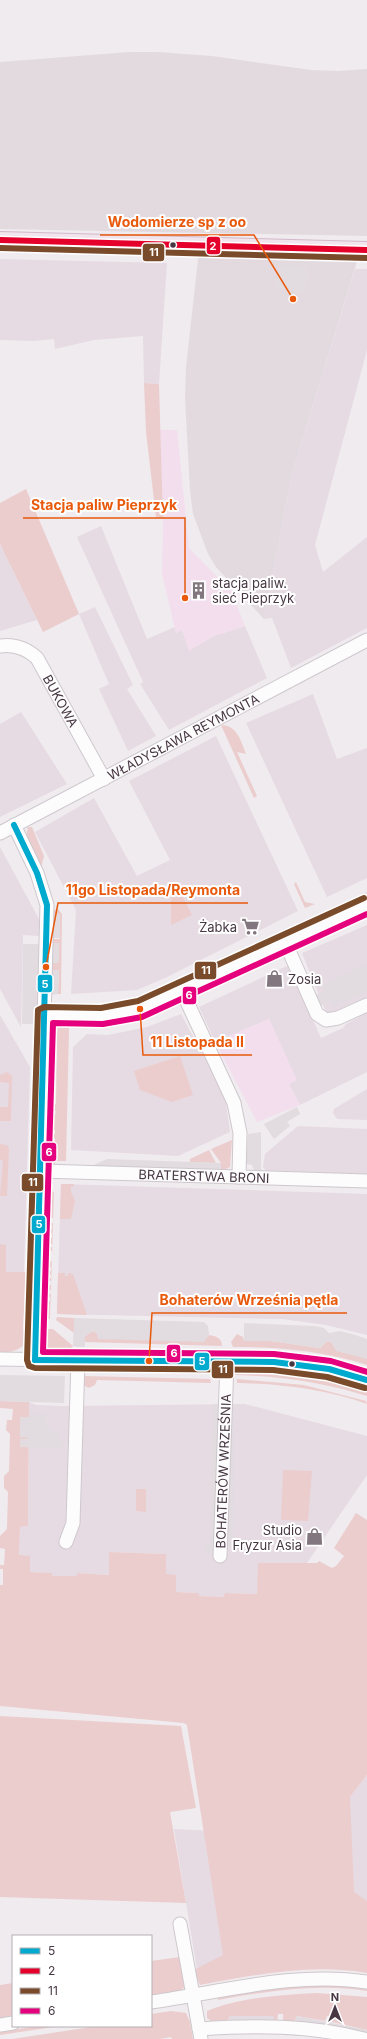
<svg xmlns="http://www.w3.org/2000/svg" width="367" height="2039" viewBox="0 0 367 2039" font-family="Inter,sans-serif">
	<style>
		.residential { fill: #e6dbe3 }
		.commercial { fill: #f3deee }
		.industrial { fill: #e3dae0 }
		.green { fill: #ebcdcd }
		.parking { fill: #e2dce0 }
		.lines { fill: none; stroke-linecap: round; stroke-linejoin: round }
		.minor-casing { stroke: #cec8cd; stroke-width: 15 }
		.major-casing { stroke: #d2b8ca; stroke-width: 18 }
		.minor { stroke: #fdfcfd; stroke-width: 13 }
		.major { stroke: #f1e4ec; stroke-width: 16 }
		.bus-1-casing { stroke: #fff; stroke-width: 9 }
		.bus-2-casing { stroke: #fff; stroke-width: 9 }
		.bus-3-casing { stroke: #fff; stroke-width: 9 }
		.bus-4-casing { stroke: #fff; stroke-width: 9 }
		.bus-1 { stroke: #00a9ce; stroke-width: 6 }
		.bus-2 { stroke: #e4002b; stroke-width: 6 }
		.bus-3 { stroke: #7a4b2a; stroke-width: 6 }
		.bus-4 { stroke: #e5007d; stroke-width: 6 }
		.bus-dot { fill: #473743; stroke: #fff; stroke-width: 1.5 }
		.labels { text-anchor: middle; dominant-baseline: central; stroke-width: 4; stroke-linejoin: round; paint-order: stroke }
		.poi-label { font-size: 13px; fill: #473743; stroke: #fff; text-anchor: start }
		.street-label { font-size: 13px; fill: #473743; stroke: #fff }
		.leader { fill: none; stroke: #e8590c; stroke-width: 1.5 }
		.callout-dot { fill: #e8590c; stroke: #fff; stroke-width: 1.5 }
		.callout-label { font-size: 14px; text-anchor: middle; font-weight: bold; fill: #e8590c; stroke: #fff; stroke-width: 4; stroke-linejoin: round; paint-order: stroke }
		.line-badge { stroke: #fff; stroke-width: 1.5 }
		.badge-label { font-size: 11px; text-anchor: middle; font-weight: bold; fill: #fff }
	</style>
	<rect width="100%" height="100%" fill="#f0ebef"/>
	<g class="residential">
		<path d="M0,259L167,263L159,384L144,383L143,336L94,340L55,349L54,339L34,341L0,340Z"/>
		<path d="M355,269H367V350L315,545L323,572L367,537V628L291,668L272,618L264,619L292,473Z"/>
		<path d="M101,526L147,639L175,627L176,633L182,630L189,650L214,636L245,626L267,678L169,730L140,684L143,682L77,537Z"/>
		<path d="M0,544L37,620L0,631Z"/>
		<path d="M95,607L133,685L127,689L156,736L128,751L99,689L109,684L79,614Z"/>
		<path d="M313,694L337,759L367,748V878L327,897L246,723Z"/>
		<path d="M21,712L67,784L0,817V724Z"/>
		<path d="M216,736L298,911L167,977L137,990L71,994L76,910L35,832L94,798L137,876L170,860L129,781Z"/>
		<path d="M0,847L39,919V936L23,935L21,1027L0,989Z"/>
		<path d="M367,925V997L327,1015L302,953Z"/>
		<path d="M289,965L321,1038L343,1028L346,1024L367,1013V1072L300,1105L289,1084L296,1080L269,1019L215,1042L199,1007Z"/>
		<path d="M181,1014L225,1096L230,1132L178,1156L71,1150L73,1047L87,1034L108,1035L147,1027Z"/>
		<path d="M0,1015L30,1067L24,1272L0,1273Z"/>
		<path d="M367,1089V1120L337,1119L333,1113L334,1109Z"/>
		<path d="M298,1126L367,1129V1175L267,1172L263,1167L265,1154Z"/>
		<path d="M61,1184L367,1194V1335L326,1325L282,1319L57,1314Z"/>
		<path d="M29,1402L36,1405L62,1406L245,1404L367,1436V1475L307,1563H259L257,1594L225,1593V1597L199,1596V1593L176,1592L166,1575V1554L109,1552V1575L77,1573V1576H51V1573L30,1572L19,1556L20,1527L28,1526Z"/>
		<path d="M367,1775V1965L197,1970L174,1829L271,1834L350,1797Z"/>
	</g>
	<g class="commercial">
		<path d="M160,430H177L189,548L231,591L245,626L214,636L189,651L182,630L176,633L162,574L163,519Z"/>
		<path d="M269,1019L297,1080L289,1084L300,1105L257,1122L215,1042Z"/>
	</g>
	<g class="industrial">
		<path d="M129,52H158L212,56L311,70L338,71L367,69V236L0,229V62Z"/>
		<path d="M199,250L359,255L292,473L264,619L216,567L208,554L193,514L190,491L185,398L186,367Z"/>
	</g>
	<g class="green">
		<path d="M144,383L159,384L163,519L156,517L146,432Z"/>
		<path d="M26,489L79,614L43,632L0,544V503Z"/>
		<path d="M221,725C237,725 241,741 246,754L237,752L257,796L254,798Z"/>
		<path d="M28,827H32L44,856L41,868L26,837Z"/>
		<path d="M296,882L305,902L315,904L305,908L294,884Z"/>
		<path d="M179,889L192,915L171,925V893Z"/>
		<path d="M58,909L62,914L61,994H58L59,971L51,970L52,963H59L52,939H60V914H52L54,910Z"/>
		<path d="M65,1020L66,1024H69V1029L66,1161H55V1166H51L48,1163L47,1154H54L55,1146H48L47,1143L55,1142V1138H48V1135L55,1134V1130L48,1129V1116L55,1115L56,1111H49V1105L56,1104L57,1036L50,1035C52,1025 56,1022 65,1020Z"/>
		<path d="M180,1056L193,1095L172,1102L140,1090L134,1071Z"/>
		<path d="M7,1072L12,1076V1079L11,1121H0V1107H8L9,1083L0,1082V1075Z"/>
		<path d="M232,1140L230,1167L226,1169H221V1163L211,1149Z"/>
		<path d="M0,1144L7,1145L9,1148L7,1196H0L3,1160H0Z"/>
		<path d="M32,1148L36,1153L31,1259L29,1261Z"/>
		<path d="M209,1150L216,1163L190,1162V1159Z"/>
		<path d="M61,1184H74V1186H71V1192L75,1201L71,1219H60Z"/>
		<path d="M46,1190L54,1192L50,1319H42L43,1301H50V1297H43V1294H51V1290H43V1285H51V1281H43V1278H51V1275L44,1274V1272L51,1271V1267H44V1262L52,1261V1251L44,1250V1247H52V1244L45,1243V1238H52V1233H45V1229H52V1225H45V1223H53V1218H45Z"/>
		<path d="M0,1244L6,1245V1272H26L23,1329H30C29,1347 16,1353 0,1352Z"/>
		<path d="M28,1273L32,1278L31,1318H27Z"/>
		<path d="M58,1273H65V1276H68V1273L73,1274L87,1315L57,1314Z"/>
		<path d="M57,1317L74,1318V1333L56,1320Z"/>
		<path d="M42,1329H53L73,1346L71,1349C56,1363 41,1345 42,1329Z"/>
		<path d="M93,1331L98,1334V1339H205L209,1335C216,1336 222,1338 222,1346L84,1342L85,1336Z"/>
		<path d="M237,1334L243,1337L244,1341H271L320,1348L327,1341L331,1342L335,1347L367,1359V1365C323,1351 279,1347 233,1347L231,1342Z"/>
		<path d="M99,1350L203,1352V1356L99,1354Z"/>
		<path d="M102,1365L140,1366L139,1373L102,1372Z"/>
		<path d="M158,1366L202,1367V1374L158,1373Z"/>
		<path d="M244,1368C287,1371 326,1377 367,1389V1396C320,1382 281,1376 232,1375Z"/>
		<path d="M82,1376L210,1379L211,1383L97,1380L95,1385L89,1388L83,1385Z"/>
		<path d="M237,1379L304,1385L366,1401L367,1404C325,1389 281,1384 237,1383Z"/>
		<path d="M0,1401L29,1402L28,1526L20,1527L19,1555L30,1556V1572L52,1573V1576H77V1573L109,1575V1552L166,1554V1574L176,1575V1592L199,1593V1596L224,1597L225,1593L257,1594L258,1563H317L319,1561L332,1568L336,1566L344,1556L334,1548L356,1513L367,1520V1775L350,1797L354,1892L367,1901V1973C311,1963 255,1975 200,1985L194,1970L223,1955L187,1725L184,1723L0,1706V1585H3V1569H0V1565H4L5,1549L0,1548V1536L7,1529L8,1492L4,1488V1476L9,1471L10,1434L6,1430L7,1420H12L13,1409L0,1408Z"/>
		<path d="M283,1470L312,1471L308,1521L281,1520Z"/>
		<path d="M136,1489H146V1512L136,1511Z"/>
		<path d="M0,1716L181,1726L196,1808L170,1812L186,1903L0,1897Z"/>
		<path d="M180,1957L185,1986C178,1996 162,1995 151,1997V1961Z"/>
		<path d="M13,1983V2019L0,2021V1985Z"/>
		<path d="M333,1984L367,1988V1991C317,1983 268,1991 218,2000V1997L266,1988Z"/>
		<path d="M317,1993L367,1997V2030L332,2022L333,2017L327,2016L325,2021L297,2016L293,2024H283V2014H278L277,2024L230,2016L228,2020L211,2021L207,2018V2011C240,1997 281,1995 317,1993Z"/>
		<path d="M171,2011L186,2013L190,2022L193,2039H172L171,2037L160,2039H12L98,2026H151V2014Z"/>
		<path d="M38,2026H60L0,2035V2032Z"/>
	</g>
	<g class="parking">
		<path d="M280,266L309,267L305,293L275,286Z"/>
		<path d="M367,892V900L341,911L344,907V903Z"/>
		<rect x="52" y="914" width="8" height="24"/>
		<rect x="52" y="943" width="7" height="20"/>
		<path d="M23,944H41L39,1024H22Z"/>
		<path d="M367,964V992L341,1004L340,1000L338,1002L339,1005L334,1007L330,1000L320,1006L315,995L325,992L322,985Z"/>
		<path d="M51,970H59L58,994L51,995Z"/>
		<path d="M297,1107L300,1114L287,1122L290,1126L274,1139L264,1124Z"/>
		<path d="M261,1132V1169L264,1174L252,1173L254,1170L252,1165L246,1164L248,1134Z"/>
		<path d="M107,1159L221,1163V1173L85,1169Z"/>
		<path d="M74,1318L204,1322L208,1326L209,1335L204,1342L98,1339L97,1334L93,1331L85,1336V1347H79L73,1346Z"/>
		<path d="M244,1323L314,1326L324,1328L329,1333L340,1331L355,1335L367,1339V1359L336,1351L331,1342H326L320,1348L271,1341H244Z"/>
		<path d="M0,1375L65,1376L64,1403L0,1401Z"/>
		<path d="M213,1404H234L233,1547H222V1553H205V1544H210Z"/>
		<path d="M29,1413L47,1414L46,1428L52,1429V1433H60V1440L63,1441V1448L20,1447V1439H27L28,1438L20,1437V1417H29Z"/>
		<path d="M230,2016H273L276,2024H227Z"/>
		<path d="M297,2016L367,2030V2037L293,2024Z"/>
	</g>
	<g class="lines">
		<defs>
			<g id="minor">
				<path id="s1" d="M0,646C14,644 27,649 37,658L104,779"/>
				<path d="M14,825L37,873L47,905L35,1360"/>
				<path id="s2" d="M0,833L367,640"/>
				<path d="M285,942L317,1014L326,1020L338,1018L367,1005"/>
				<path d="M182,991L234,1103L240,1133L239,1177"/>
				<path d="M45,1015L102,1016L140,1009L171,996L248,959L367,905"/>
				<path id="s3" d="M41,1171L367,1181"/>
				<path d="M0,1359C59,1360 119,1361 178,1361C243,1362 305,1359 367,1380"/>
				<path d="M66,1542L73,1523L78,1360"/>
				<path id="s4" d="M220,1556L227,1362"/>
				<path d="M180,1924L201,2039"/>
				<path d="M151,2002C223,1992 294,1971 367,1982"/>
				<path d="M0,2025L13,2023"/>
				<path d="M199,2029C254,2025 310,2025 364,2039"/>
			</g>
			<path id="major" d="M0,240L367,250"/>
		</defs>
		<use href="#minor" class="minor-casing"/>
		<use href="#major" class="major-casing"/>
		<use href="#minor" class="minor"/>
		<use href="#major" class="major"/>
		<defs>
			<g id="bus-1">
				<path d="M14,825L37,873L47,905L35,1360"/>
				<path d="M35,1360L274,1362L329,1369L367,1380"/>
			</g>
			<path id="bus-2" d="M0,240L367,250"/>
			<g id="bus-3">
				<path d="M0,248L367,258"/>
				<path d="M364,898L138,1001L101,1008L44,1007L38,1010L27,1360L29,1366L35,1368L273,1370L327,1377L365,1388"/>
			</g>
			<path id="bus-4" d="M367,914L142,1017L103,1024L53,1023L43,1352L274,1354L331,1361L367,1372"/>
		</defs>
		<use href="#bus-1" class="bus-1-casing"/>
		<use href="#bus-2" class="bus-2-casing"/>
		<use href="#bus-3" class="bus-3-casing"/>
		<use href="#bus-4" class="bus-4-casing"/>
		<use href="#bus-1" class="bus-1"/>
		<use href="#bus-2" class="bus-2"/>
		<use href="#bus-3" class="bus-3"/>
		<use href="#bus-4" class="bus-4"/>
	</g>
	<defs>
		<symbol id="building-bare" viewBox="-9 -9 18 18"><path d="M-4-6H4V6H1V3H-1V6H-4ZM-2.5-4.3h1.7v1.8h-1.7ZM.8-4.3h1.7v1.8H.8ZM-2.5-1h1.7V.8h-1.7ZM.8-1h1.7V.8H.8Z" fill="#82767f" stroke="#fff" stroke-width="2.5" paint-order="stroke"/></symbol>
		<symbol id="supermarket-bare" viewBox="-9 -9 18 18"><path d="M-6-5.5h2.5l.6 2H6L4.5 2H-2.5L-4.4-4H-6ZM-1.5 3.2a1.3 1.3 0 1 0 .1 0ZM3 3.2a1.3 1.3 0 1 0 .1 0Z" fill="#82767f" stroke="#fff" stroke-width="2.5" paint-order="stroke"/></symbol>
		<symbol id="shop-bare" viewBox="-9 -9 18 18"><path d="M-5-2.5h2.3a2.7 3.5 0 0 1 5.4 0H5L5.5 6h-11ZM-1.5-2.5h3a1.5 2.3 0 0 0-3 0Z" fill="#82767f" stroke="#fff" stroke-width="2.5" paint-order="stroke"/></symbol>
	</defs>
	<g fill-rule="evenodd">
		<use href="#building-bare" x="186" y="578" width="25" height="25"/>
		<use href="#supermarket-bare" x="238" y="914" width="25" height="25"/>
		<use href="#shop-bare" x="262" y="966" width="25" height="25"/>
		<use href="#shop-bare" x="302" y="1524" width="25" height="25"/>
	</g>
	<g class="bus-dot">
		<circle cx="173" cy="245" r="3.5"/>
		<circle cx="292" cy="1364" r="3.5"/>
	</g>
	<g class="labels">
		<g class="poi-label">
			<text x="212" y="583">stacja paliw.<tspan x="212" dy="15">sieć Pieprzyk</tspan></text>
			<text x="237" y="927" text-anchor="end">Żabka</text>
			<text x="288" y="979">Zosia</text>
			<text x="302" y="1530" text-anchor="end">Studio<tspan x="302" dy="15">Fryzur Asia</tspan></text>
		</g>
		<g class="street-label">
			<text stroke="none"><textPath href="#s1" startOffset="89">BUKOWA</textPath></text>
			<text stroke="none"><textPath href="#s2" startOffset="207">WŁADYSŁAWA REYMONTA</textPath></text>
			<text stroke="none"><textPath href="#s3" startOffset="163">BRATERSTWA BRONI</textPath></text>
			<text stroke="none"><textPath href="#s4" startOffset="85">BOHATERÓW WRZEŚNIA</textPath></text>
		</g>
	</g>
	<path class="leader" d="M293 299L254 235H100M185 598L185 518H23M46 967L58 903H248M140 1009L143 1055H252M149 1361L152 1313H347"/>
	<g class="callout-dot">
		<circle cx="293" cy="299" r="4"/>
		<circle cx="185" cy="598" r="4"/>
		<circle cx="46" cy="967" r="4"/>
		<circle cx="140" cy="1009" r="4"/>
		<circle cx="149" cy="1361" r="4"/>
	</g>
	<g class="callout-label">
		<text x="177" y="227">Wodomierze sp z oo</text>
		<text x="104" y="510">Stacja paliw Pieprzyk</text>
		<text x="153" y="895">11go Listopada/Reymonta</text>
		<text x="197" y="1047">11 Listopada II</text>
		<text x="249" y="1305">Bohaterów Września pętla</text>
	</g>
	<g class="line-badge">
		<rect x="206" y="236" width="15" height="19" rx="4" fill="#e4002b"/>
		<rect x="142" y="243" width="23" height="19" rx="4" fill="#7a4b2a"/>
		<rect x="194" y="961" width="23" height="19" rx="4" fill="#7a4b2a"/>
		<rect x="37" y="974" width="16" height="19" rx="4" fill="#00a9ce"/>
		<rect x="182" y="986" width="15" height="19" rx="4" fill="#e5007d"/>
		<rect x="41" y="1142" width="16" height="20" rx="4" fill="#e5007d"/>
		<rect x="21" y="1173" width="23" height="19" rx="4" fill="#7a4b2a"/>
		<rect x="31" y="1215" width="15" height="19" rx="4" fill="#00a9ce"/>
		<rect x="166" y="1344" width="15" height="19" rx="4" fill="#e5007d"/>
		<rect x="194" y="1352" width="16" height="19" rx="4" fill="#00a9ce"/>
		<rect x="211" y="1360" width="23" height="19" rx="4" fill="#7a4b2a"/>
	</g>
	<g class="badge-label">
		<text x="213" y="250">2</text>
		<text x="154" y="256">11</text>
		<text x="206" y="974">11</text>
		<text x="45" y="988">5</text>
		<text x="189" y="999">6</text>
		<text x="49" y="1156">6</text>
		<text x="33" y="1186">11</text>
		<text x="39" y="1228">5</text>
		<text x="174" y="1357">6</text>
		<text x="202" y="1365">5</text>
		<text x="223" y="1373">11</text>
	</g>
	<rect x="12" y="1935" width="140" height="92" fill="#ffffff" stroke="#b5afb4"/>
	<rect x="20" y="1948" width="20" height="6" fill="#00a9ce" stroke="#b5afb4"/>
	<text x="48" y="1955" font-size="12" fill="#473743">5</text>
	<rect x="20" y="1968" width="20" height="6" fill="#e4002b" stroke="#b5afb4"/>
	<text x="48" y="1975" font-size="12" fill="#473743">2</text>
	<rect x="20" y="1988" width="20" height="6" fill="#7a4b2a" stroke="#b5afb4"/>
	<text x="48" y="1995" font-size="12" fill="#473743">11</text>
	<rect x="20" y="2008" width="20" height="6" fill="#e5007d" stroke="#b5afb4"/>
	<text x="48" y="2015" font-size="12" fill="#473743">6</text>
	<g transform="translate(335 2007)" stroke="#ffffff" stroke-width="3" paint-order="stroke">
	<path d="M0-3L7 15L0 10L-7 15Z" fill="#473743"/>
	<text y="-6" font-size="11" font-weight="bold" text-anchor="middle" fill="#473743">N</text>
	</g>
</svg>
